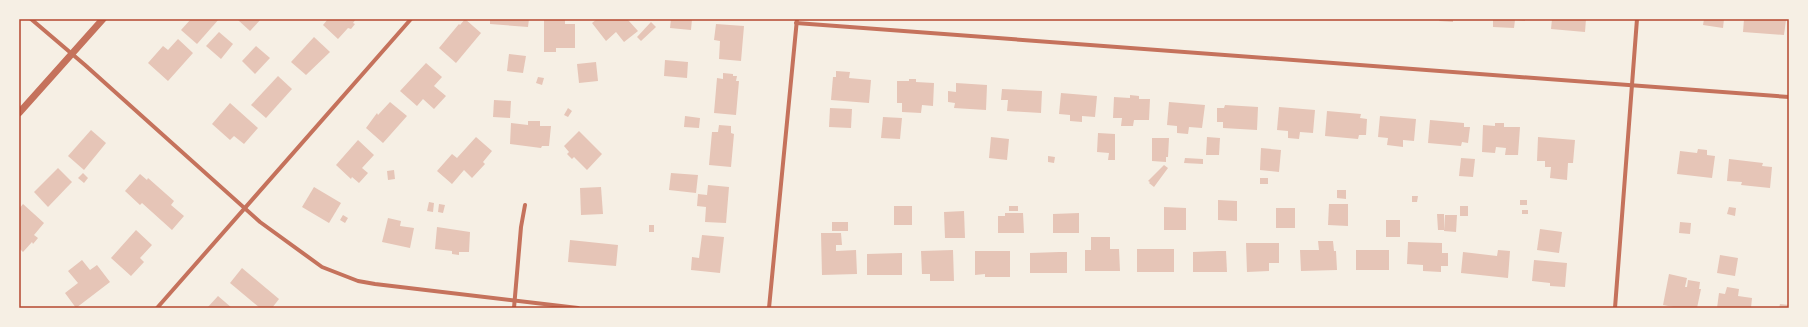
<svg xmlns="http://www.w3.org/2000/svg" width="1808" height="327" viewBox="0 0 1808 327" font-family="'Fira Sans',sans-serif">
	<style>
		.building { fill: #e6c5b7 }
		.lines { fill: none; stroke-linecap: round; stroke-linejoin: round }
		.minor { stroke: #c5725c; stroke-width: 4 }
		.tertiary { stroke: #c5725c; stroke-width: 7 }
		.neatline { fill: none; stroke: #b5482f; stroke-width: 1.5 }
	</style>
	<rect width="100%" height="100%" fill="#f6efe4"/>
	<g class="building">
		<path d="M191,19H219L197,44L181,30Z"/>
		<path d="M239,19H261L250,31L238,20Z"/>
		<path d="M328,19H356L353,23L355,24L351,29L348,28L338,39L323,25Z"/>
		<path d="M465,19L481,33L456,63L439,48L459,24L460,25Z"/>
		<path d="M490,19H529L528,27L490,24Z"/>
		<path d="M544,19H565V24H575V48H556V52H544Z"/>
		<path d="M597,19H630L628,20L638,31L624,42L616,32L606,41L592,23Z"/>
		<path d="M671,19H692L691,30L670,28Z"/>
		<path d="M1440,19H1453V22L1439,21Z"/>
		<path d="M1493,19H1525V21L1515,20L1514,28L1493,27Z"/>
		<path d="M1552,19H1586L1585,32L1551,29Z"/>
		<path d="M1704,19H1724L1723,28L1703,25Z"/>
		<path d="M1744,19L1786,20L1784,35L1743,32Z"/>
		<path d="M651,22L656,27L641,41L637,37Z"/>
		<path d="M716,24L744,26L741,61L719,59L720,41L714,40Z"/>
		<path d="M219,32L233,44L221,59L206,46Z"/>
		<path d="M314,37L330,52L306,75L291,62Z"/>
		<path d="M178,39L193,53L168,81L148,63L163,46L168,50Z"/>
		<path d="M256,46L270,58L255,74L242,61Z"/>
		<path d="M509,54L526,56L523,73L507,71Z"/>
		<path d="M665,60L688,62L687,78L664,76Z"/>
		<path d="M596,62L598,81L579,83L577,64Z"/>
		<path d="M426,63L442,77L434,86L446,96L434,109L423,99L417,106L400,91Z"/>
		<path d="M836,71L850,72L849,78L871,80L869,103L831,100L833,77H836Z"/>
		<path d="M723,73L733,74V76H737L736,81H739L736,115L714,113L717,78L723,79Z"/>
		<path d="M278,76L292,89L266,118L251,105Z"/>
		<path d="M538,77L544,78L542,85L536,83Z"/>
		<path d="M909,79H916V82L934,83L933,106L922,105L921,113L902,112V103H897V81H909Z"/>
		<path d="M956,83L987,85L986,110L954,108L955,103L948,102V91L956,92Z"/>
		<path d="M1002,89L1042,91L1041,113L1007,111L1008,100H1001Z"/>
		<path d="M1061,93L1097,96L1095,117L1082,116V122L1070,121V115L1059,114Z"/>
		<path d="M1130,95L1139,96V99H1150L1149,120H1134L1133,126H1121L1122,118H1113L1114,97L1130,98Z"/>
		<path d="M494,100L511,101L510,118L493,117Z"/>
		<path d="M390,102L407,116L383,143L366,128L377,113L378,115Z"/>
		<path d="M1169,102L1205,105L1202,128L1189,127L1188,134L1177,133V126L1167,125Z"/>
		<path d="M230,103L258,128L244,144L234,136L230,140L212,124Z"/>
		<path d="M1225,105L1258,107L1257,130L1223,128V122H1217V108H1224Z"/>
		<path d="M1279,107L1315,110L1313,133L1300,132L1299,139L1288,138V131L1277,130Z"/>
		<path d="M568,108L572,111L568,117L564,115Z"/>
		<path d="M830,108L852,109L851,128L829,127Z"/>
		<path d="M1327,111L1361,114L1360,118L1367,119L1366,135H1359L1358,139L1325,136Z"/>
		<path d="M685,116L700,118L699,128L684,127Z"/>
		<path d="M1380,116L1416,119L1414,141L1403,140V147L1387,145L1388,138L1378,137Z"/>
		<path d="M883,117L902,118L900,139L881,138Z"/>
		<path d="M1430,120L1464,123V127H1470L1468,143L1462,142L1461,146L1428,143Z"/>
		<path d="M528,121H540V126H551L549,146H542L541,148L510,144L511,123L528,125Z"/>
		<path d="M1495,123H1504V127H1520L1518,155H1505L1506,148L1496,147L1495,153L1482,152L1483,125L1495,126Z"/>
		<path d="M719,125L731,126V133L734,134L731,167L709,165L712,132H718Z"/>
		<path d="M91,130L106,143L84,170L68,156Z"/>
		<path d="M579,131L602,154L587,170L574,157L572,159L567,154L569,152L564,146Z"/>
		<path d="M1098,133L1115,134V160H1108L1109,153L1097,152Z"/>
		<path d="M476,137L492,151L483,162L485,164L472,178L464,170L452,184L437,171L452,154L457,158Z"/>
		<path d="M991,137L1009,139L1007,160L989,158Z"/>
		<path d="M1207,137L1220,138L1219,155H1206Z"/>
		<path d="M1538,137L1575,140L1573,163H1568L1567,180L1550,178L1551,167H1545V161H1537Z"/>
		<path d="M1152,138H1169L1168,157H1166V162L1152,161Z"/>
		<path d="M358,140L374,155L362,168L368,173L359,183L352,177L351,179L336,165Z"/>
		<path d="M1261,148L1281,150L1279,172L1260,170Z"/>
		<path d="M1698,149L1707,150V155L1715,156L1712,178L1677,174L1680,151L1697,153Z"/>
		<path d="M1048,156L1055,157L1054,163L1048,162Z"/>
		<path d="M1185,158L1203,159V164L1184,163Z"/>
		<path d="M1461,158L1475,159L1473,177L1459,176Z"/>
		<path d="M1729,159L1763,163L1762,166L1772,167L1770,188L1741,185L1742,182L1727,181Z"/>
		<path d="M1164,165L1168,168L1154,187L1149,183L1150,182L1148,181Z"/>
		<path d="M58,168L72,182L48,207L34,192Z"/>
		<path d="M394,170L395,179L388,180L387,171Z"/>
		<path d="M83,173L88,178L84,183L78,178Z"/>
		<path d="M671,173L698,175L696,193L669,190Z"/>
		<path d="M140,174L147,180L148,178L174,201L171,205L184,216L172,230L142,203L140,205L125,191Z"/>
		<rect x="1260" y="178" width="8" height="6"/>
		<path d="M708,185L729,187L726,223L705,222L706,207L697,206L698,194L707,195Z"/>
		<path d="M314,187L341,203L329,223L302,207Z"/>
		<path d="M601,187L603,214L581,215L580,188Z"/>
		<path d="M1337,190H1346V199L1337,198Z"/>
		<path d="M1412,196H1418L1417,202H1412Z"/>
		<path d="M1218,200L1237,201V221L1218,220Z"/>
		<rect x="1520" y="200" width="7" height="5"/>
		<path d="M429,202L434,203L433,212L427,211Z"/>
		<path d="M23,204L44,223L34,235L38,238L33,244L32,242L23,252L19,248V209Z"/>
		<path d="M439,204L445,205L443,213L438,212Z"/>
		<path d="M1329,204H1348V226L1328,225Z"/>
		<rect x="894" y="206" width="18" height="19"/>
		<rect x="1009" y="206" width="9" height="5"/>
		<rect x="1460" y="206" width="8" height="10"/>
		<path d="M1164,207L1186,208V230H1164Z"/>
		<path d="M1729,207L1736,208L1735,216L1727,214Z"/>
		<rect x="1276" y="208" width="19" height="20"/>
		<rect x="1522" y="210" width="6" height="4"/>
		<path d="M964,211L965,238H945L944,212Z"/>
		<path d="M1005,213H1023L1024,233H998V216H1005Z"/>
		<path d="M1079,213V233H1053V214Z"/>
		<path d="M1437,214H1444V230H1438Z"/>
		<path d="M343,215L348,218L345,223L340,220Z"/>
		<path d="M1445,215H1457L1456,232L1444,231Z"/>
		<path d="M388,218L401,221L400,226L414,228L410,248L382,242Z"/>
		<rect x="1386" y="220" width="14" height="17"/>
		<rect x="832" y="222" width="16" height="9"/>
		<path d="M1680,222L1691,223L1690,234L1679,233Z"/>
		<rect x="649" y="225" width="5" height="7"/>
		<path d="M437,227L470,232L469,252H459V255L452,254V251L435,249Z"/>
		<path d="M1540,229L1562,232L1559,253L1537,250Z"/>
		<path d="M136,230L152,245L140,258L144,262L131,276L111,258Z"/>
		<path d="M821,233H841L842,245H836V251L856,250L857,274L822,275Z"/>
		<path d="M702,235L724,237L720,273L691,270L692,257L699,258Z"/>
		<path d="M1091,237H1110V249H1119L1120,271H1085V250H1091Z"/>
		<path d="M570,240L618,245L616,266L568,262Z"/>
		<path d="M1318,241H1333L1334,251H1336L1337,270L1301,271L1300,250H1319Z"/>
		<path d="M1408,242L1442,243V253H1448V266H1441V272L1423,271V265L1407,264Z"/>
		<path d="M1246,243H1279V263H1269V271L1247,272Z"/>
		<rect x="1137" y="249" width="37" height="23"/>
		<path d="M953,250L954,281H930V274H922L921,251Z"/>
		<rect x="1356" y="250" width="33" height="20"/>
		<path d="M1498,250L1510,251L1508,278L1461,273L1463,252L1497,256Z"/>
		<path d="M975,251H1010V277H985V274L975,275Z"/>
		<path d="M1218,251H1226L1227,272H1193V252Z"/>
		<path d="M1059,252H1067V273H1030V253Z"/>
		<path d="M902,253V275H867V254Z"/>
		<path d="M1720,255L1738,258L1735,276L1717,273Z"/>
		<path d="M82,260L90,270L97,265L110,282L76,308L65,293L78,283L68,271Z"/>
		<path d="M1534,260L1567,263L1565,287L1550,286V283L1532,281Z"/>
		<path d="M242,268L279,299L272,308H260L230,283Z"/>
		<path d="M1669,274L1687,278L1685,287H1687L1688,280L1700,282L1699,289H1701L1697,308H1679L1663,305Z"/>
		<path d="M1727,287L1739,289L1738,296L1752,298L1751,308H1717L1719,293L1725,294Z"/>
		<path d="M218,296L232,308H207Z"/>
		<path d="M1780,304L1789,305V308H1779Z"/>
	</g>
	<g class="lines">
		<g class="minor">
			<path d="M31,19L85,65L260,222L322,267L358,281L375,284L578,308"/>
			<path d="M796,23L1789,97"/>
			<path d="M157,308L411,19"/>
			<path d="M514,308L521,227L525,205"/>
			<path d="M769,308L797,19"/>
			<path d="M1615,308L1637,19"/>
		</g>
		<path class="tertiary" d="M19,113L103,19"/>
	</g>
	<rect width="1808" height="327" fill="none" stroke="#f6efe4" stroke-width="40"/>
	<rect x="20" y="20" width="1768" height="287" class="neatline"/>
</svg>
